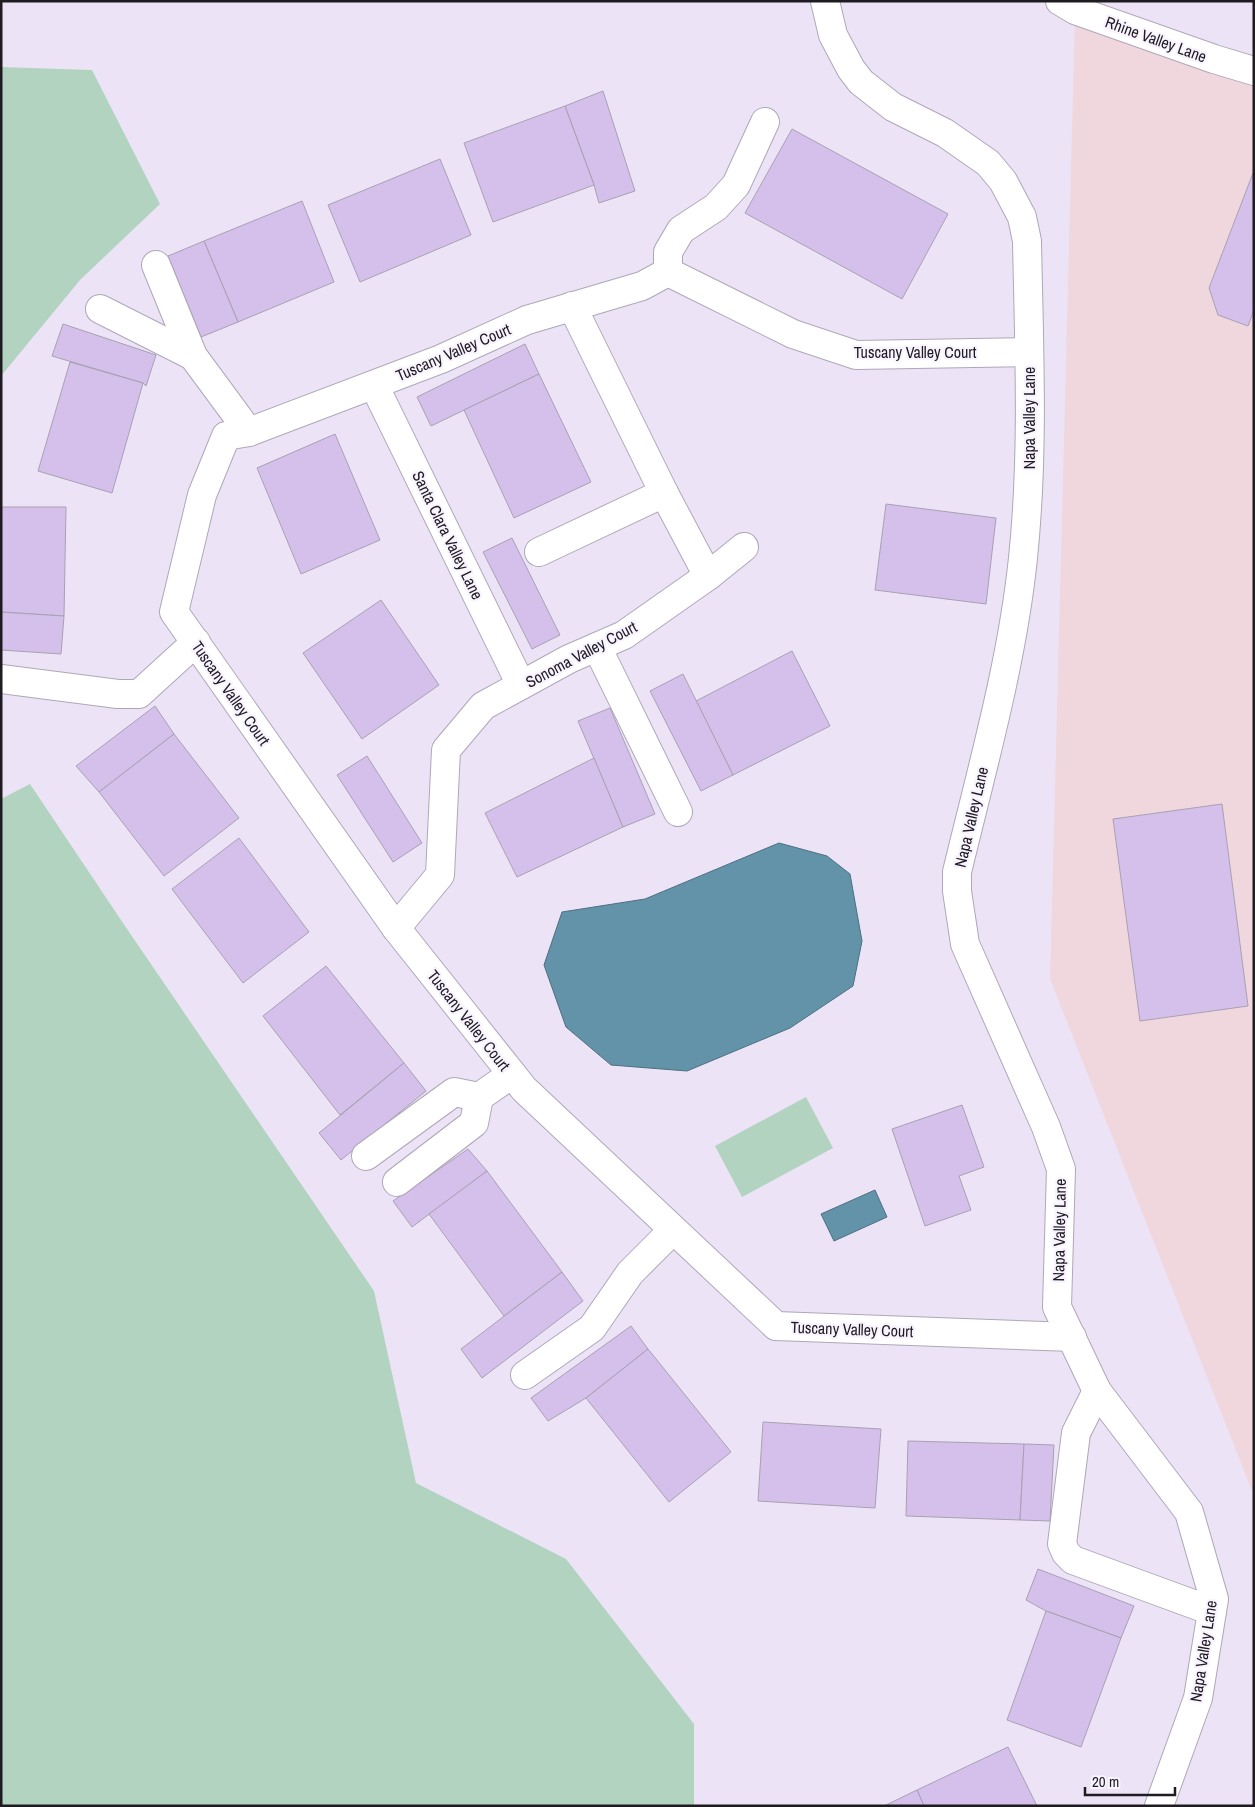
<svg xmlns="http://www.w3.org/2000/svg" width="1255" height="1807" viewBox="0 0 1255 1807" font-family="'Archivo Narrow',sans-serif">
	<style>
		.commercial { fill: #f0d7de }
		.green { fill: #b2d3bf }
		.water { fill: #6293a9; stroke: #4e6f80 }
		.building { fill: #d4c0eb; stroke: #a8a1b1 }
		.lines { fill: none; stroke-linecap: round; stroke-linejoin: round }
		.minor-casing { stroke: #afa7b8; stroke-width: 30 }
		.minor { stroke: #fff; stroke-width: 28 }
		.labels { text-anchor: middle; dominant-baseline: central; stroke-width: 4.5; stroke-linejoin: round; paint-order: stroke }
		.street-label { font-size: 16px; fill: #1e1b21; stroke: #f8f3fe }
	</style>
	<rect width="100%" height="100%" fill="#ece4f6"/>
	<path class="commercial" d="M1075,10L1254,71V1496L1050,979Z"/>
	<g class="green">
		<path d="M1,67L92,70L160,204L80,280L1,376Z"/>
		<path d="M30,784L125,926L374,1291L416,1483L566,1559L694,1724V1806H1V799Z"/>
		<path d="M806,1097L833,1148L742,1197L715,1146Z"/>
	</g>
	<g class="water">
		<path d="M779,843L827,856L850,874L862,941L853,986L790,1028L687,1071L611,1065L566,1027L544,965L562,912L645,899Z"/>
		<path d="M875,1190L887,1217L834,1241L821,1214Z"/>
	</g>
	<g class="building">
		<path d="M603,91L635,191L599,203L594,185L565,106Z"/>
		<path d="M565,106L594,185L493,222L464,143Z"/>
		<path d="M792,129L948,214L902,299L745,213Z"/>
		<path d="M440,159L471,235L360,282L328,205Z"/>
		<path d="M1253,173L1254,310L1248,326L1218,315L1209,288Z"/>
		<path d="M302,201L334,282L238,322L204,241Z"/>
		<path d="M204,241L238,322L201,337L168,256Z"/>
		<path d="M63,324L156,355L146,386L143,383L52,356Z"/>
		<path d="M525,344L539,374L431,426L417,397Z"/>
		<path d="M70,362L143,383L112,493L38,471Z"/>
		<path d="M539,374L591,482L514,518L464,410Z"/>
		<path d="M335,434L380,540L301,574L257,468Z"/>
		<path d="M886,504L996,518L986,604L875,590Z"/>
		<path d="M1,507H66L64,616L1,612Z"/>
		<path d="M512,538L560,635L532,649L483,552Z"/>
		<path d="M381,600L439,685L362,739L303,653Z"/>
		<path d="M1,612L64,616L61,654L1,650Z"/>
		<path d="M792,651L830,726L733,775L696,701Z"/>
		<path d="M683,674L733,775L701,791L650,691Z"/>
		<path d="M155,706L174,734L99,792L76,766Z"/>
		<path d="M610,708L655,814L623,827L578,721Z"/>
		<path d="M174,734L239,818L164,876L99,792Z"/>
		<path d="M367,756L422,843L393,862L337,775Z"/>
		<path d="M594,758L623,827L517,877L485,813Z"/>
		<path d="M1222,804L1248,1006L1140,1021L1113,819Z"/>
		<path d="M239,838L309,932L243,983L172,889Z"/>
		<path d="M326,966L404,1063L340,1115L263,1016Z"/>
		<path d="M404,1063L426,1091L341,1160L319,1133Z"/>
		<path d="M962,1105L984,1167L959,1176L971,1210L925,1226L892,1129Z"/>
		<path d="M468,1149L487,1171L412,1227L393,1201Z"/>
		<path d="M487,1171L562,1272L504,1316L429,1214Z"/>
		<path d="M562,1272L583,1301L482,1378L461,1349Z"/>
		<path d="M631,1326L648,1349L586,1398L548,1421L531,1398Z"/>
		<path d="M648,1349L731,1452L669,1502L586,1398Z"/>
		<path d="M763,1422L881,1429L875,1508L758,1501Z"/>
		<path d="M908,1441L1024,1444L1020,1520L906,1516Z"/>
		<path d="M1024,1444L1054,1445L1050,1521L1020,1520Z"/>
		<path d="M1038,1569L1134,1606L1121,1638L1046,1611L1026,1600Z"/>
		<path d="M1046,1611L1121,1638L1081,1747L1007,1720Z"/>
		<path d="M1008,1747L1037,1806H924L917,1790Z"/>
		<path d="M917,1790L924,1806H884Z"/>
	</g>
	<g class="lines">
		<defs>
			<g id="minor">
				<path d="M825,1L833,35L851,69L861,82L893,107L945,133L988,163L1003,181L1022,217L1027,241C1029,346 1034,452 1023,558C1012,664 982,768 957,872V891L965,944L1046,1127L1061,1169L1057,1307L1097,1391L1189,1512L1214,1599L1198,1698L1159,1806"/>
				<path d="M1060,1L1075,10L1214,59L1254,71"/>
				<path d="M156,265L193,356"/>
				<path d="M668,272L642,286L527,320L441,359L249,432L226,436L202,495L174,612L396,928L524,1089L776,1326L1072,1337"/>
				<path d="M668,272L793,334L856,355L1029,352"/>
				<path d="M668,272V252L681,230L716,207L736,185L765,122"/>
				<path d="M572,306L664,493L708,576"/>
				<path d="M100,309L193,356L249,432"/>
				<path d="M374,385L521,685"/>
				<path d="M539,552L664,493"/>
				<path d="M597,647L678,812"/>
				<path d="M1,679L118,694H139L196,642"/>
				<path d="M396,928L440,875L446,750L483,706L569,659L624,635L708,576L744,547"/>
				<path d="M366,1156L454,1092L479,1097L512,1074"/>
				<path d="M397,1182L474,1123L479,1097"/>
				<path d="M525,1375L592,1328L630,1273L673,1230"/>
				<path d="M1097,1391L1076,1433L1062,1544L1066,1553L1073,1560L1212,1611"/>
			</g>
		</defs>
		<use href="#minor" class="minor-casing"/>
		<use href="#minor" class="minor"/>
	</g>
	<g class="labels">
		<g class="street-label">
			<text transform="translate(1156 39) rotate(20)">Rhine Valley Lane</text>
			<text transform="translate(453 352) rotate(-23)">Tuscany Valley Court</text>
			<text x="915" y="352">Tuscany Valley Court</text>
			<text transform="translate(1029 418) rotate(-90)">Napa Valley Lane</text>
			<text transform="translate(448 535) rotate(64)">Santa Clara Valley Lane</text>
			<text transform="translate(581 654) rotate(-28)">Sonoma Valley Court</text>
			<text transform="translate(231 693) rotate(55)">Tuscany Valley Court</text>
			<text transform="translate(971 817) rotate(-77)">Napa Valley Lane</text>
			<text transform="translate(469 1020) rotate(52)">Tuscany Valley Court</text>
			<text transform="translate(1059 1230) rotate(-89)">Napa Valley Lane</text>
			<text transform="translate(852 1329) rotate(2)">Tuscany Valley Court</text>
			<text transform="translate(1203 1651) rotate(-81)">Napa Valley Lane</text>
		</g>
	</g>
	<rect width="1255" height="1807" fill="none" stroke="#1e1b21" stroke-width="5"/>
	<path d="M1085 1787v8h90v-8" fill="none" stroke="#1e1b21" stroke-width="2.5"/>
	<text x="1092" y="1787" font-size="15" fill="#1e1b21" stroke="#f8f3fe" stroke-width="4" paint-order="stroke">20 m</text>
</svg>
